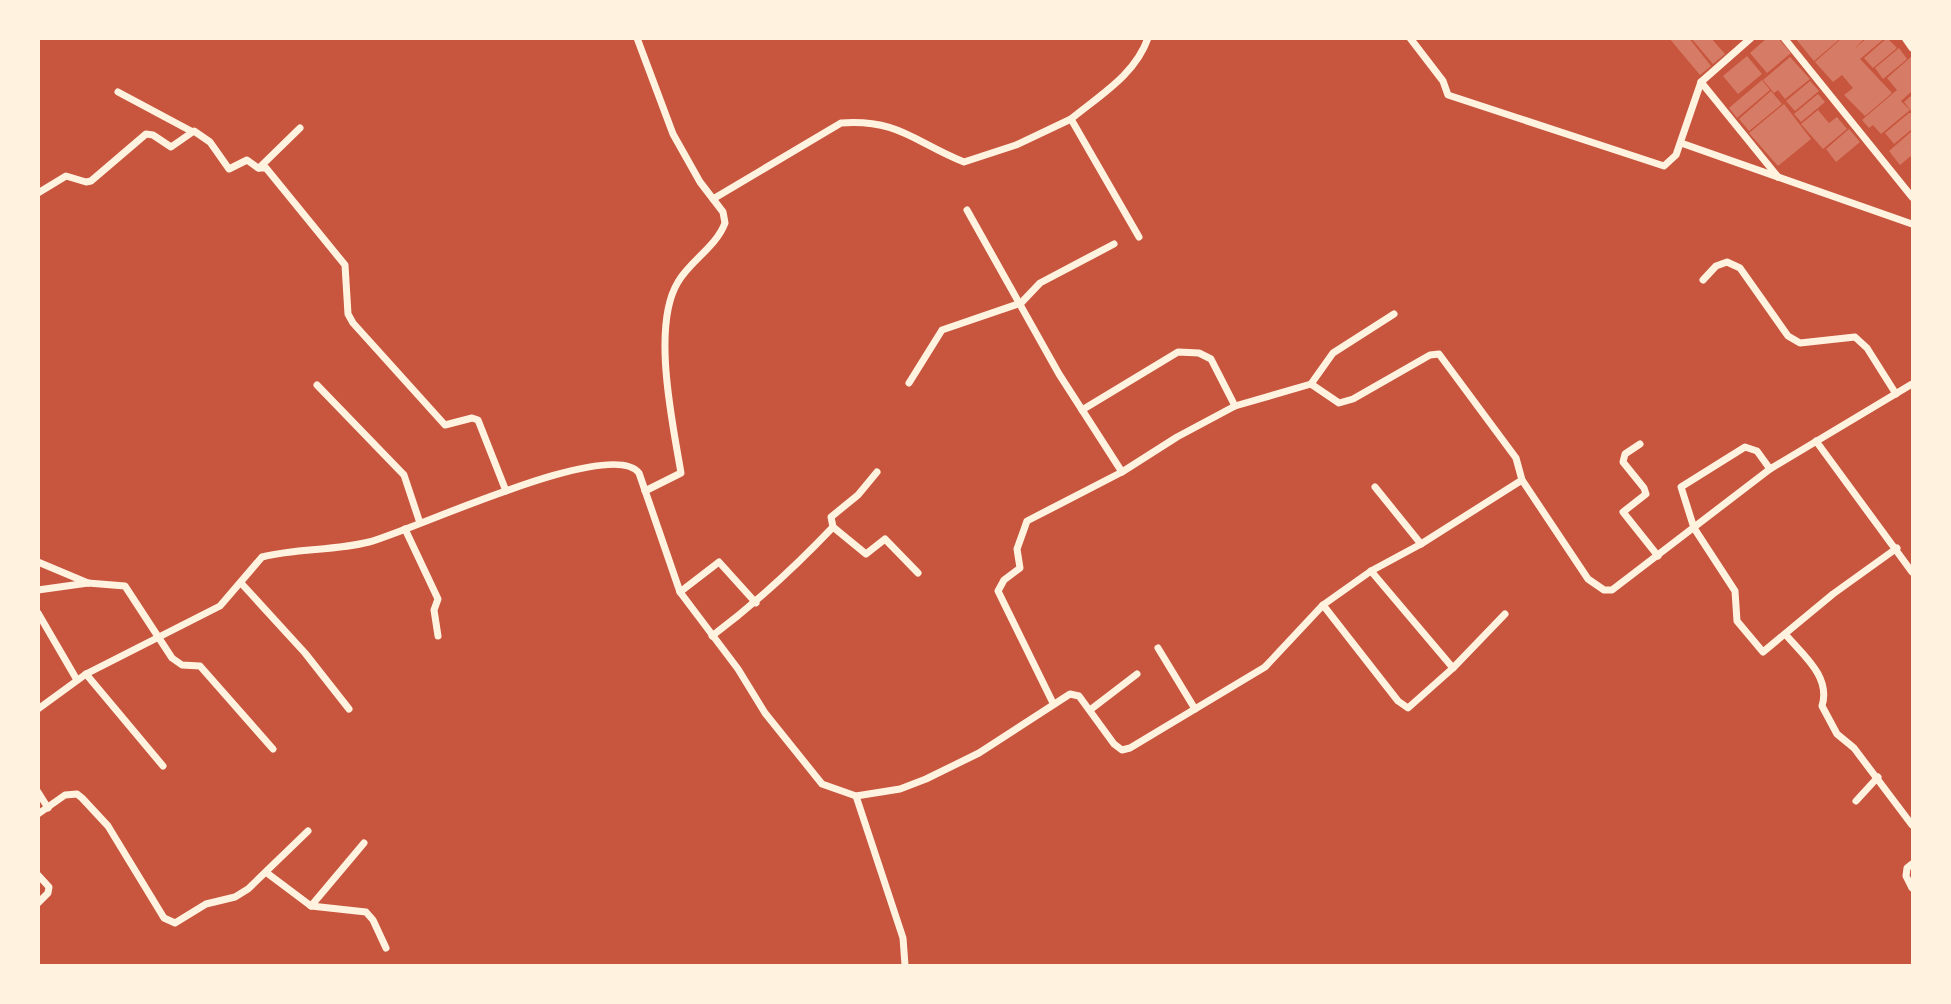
<svg xmlns="http://www.w3.org/2000/svg" width="1951" height="1004" viewBox="0 0 1951 1004" font-family="Bitter,serif">
	<style>
		.building { fill: #d67c66 }
		.lines { fill: none; stroke-linecap: round; stroke-linejoin: round }
		.minor { stroke: #fff3e0; stroke-width: 7 }
	</style>
	<rect width="100%" height="100%" fill="#c8553d"/>
	<g class="building">
		<path d="M1669,38H1689L1711,66L1700,75Z"/>
		<path d="M1691,38H1711L1725,54L1713,64Z"/>
		<path d="M1767,38H1778L1791,53L1767,73L1750,53Z"/>
		<path d="M1795,38H1841L1814,61Z"/>
		<path d="M1842,38H1865L1853,50L1867,38H1885L1860,59L1892,93L1865,116L1844,95L1853,88L1842,75L1833,82L1815,62Z"/>
		<path d="M1887,38L1897,48L1873,68L1864,58Z"/>
		<path d="M1899,48L1907,59L1883,79L1875,68Z"/>
		<path d="M1747,56L1762,74L1738,94L1723,76Z"/>
		<path d="M1912,56V91L1901,101L1910,110L1881,134L1873,125L1869,128L1862,120L1897,90L1887,78Z"/>
		<path d="M1790,57L1810,79L1785,99L1778,90L1774,93L1763,80Z"/>
		<path d="M1762,80L1770,90L1737,118L1729,108Z"/>
		<path d="M1810,81L1819,91L1795,111L1786,101Z"/>
		<path d="M1771,91L1782,104L1749,131L1739,119Z"/>
		<path d="M1818,94L1825,102L1801,122L1794,114Z"/>
		<path d="M1912,95V112L1904,102Z"/>
		<path d="M1784,104L1811,139L1778,166L1749,133Z"/>
		<path d="M1818,110L1829,123L1837,117L1847,129L1823,149L1801,124Z"/>
		<path d="M1909,113H1912V129L1894,144L1885,133Z"/>
		<path d="M1849,129L1860,142L1836,162L1826,149Z"/>
		<path d="M1912,131V155L1900,165L1889,151Z"/>
	</g>
	<g class="lines">
		<g class="minor">
			<path d="M637,38L673,134L700,182L723,212L725,223C716,247 690,261 678,282C651,326 673,425 681,473L645,491"/>
			<path d="M1410,38L1443,81L1448,95L1664,166L1676,155L1701,82L1751,38"/>
			<path d="M1784,38L1912,197"/>
			<path d="M1905,38L1912,48"/>
			<path d="M1701,82L1778,177"/>
			<path d="M118,92L191,131"/>
			<path d="M1681,143L1912,224"/>
			<path d="M259,168L300,128"/>
			<path d="M38,193L66,176L86,182L91,181L146,134L153,135L171,147L194,131L210,142L229,169L247,160L258,168H266L345,265L348,314L353,323L445,425L472,418L478,420L506,491"/>
			<path d="M713,199L841,123C899,119 914,142 964,162L1016,145L1071,119"/>
			<path d="M967,210L1059,374L1122,472"/>
			<path d="M1139,237L1071,119C1100,95 1135,75 1148,38"/>
			<path d="M1703,280L1716,266L1727,262L1740,268L1788,336L1800,343L1855,337L1867,348L1896,394"/>
			<path d="M909,383L942,330L1021,303L1040,283L1114,244"/>
			<path d="M1311,384L1339,403L1353,399L1430,355L1439,354L1516,458L1522,480L1588,579L1604,590H1612L1770,469L1912,384"/>
			<path d="M317,385L404,475L420,523"/>
			<path d="M1082,410L1178,352L1199,353L1211,359L1235,406"/>
			<path d="M1816,441L1912,572"/>
			<path d="M1640,444L1625,454L1623,462L1644,488L1646,494L1623,512L1658,556"/>
			<path d="M1770,469L1757,451L1745,447L1681,487L1694,528L1735,591L1737,621L1763,652L1833,594L1897,548"/>
			<path d="M1375,487L1421,544"/>
			<path d="M833,527L866,554L885,539L918,573"/>
			<path d="M405,529L438,599L434,610L438,636"/>
			<path d="M38,562L88,583"/>
			<path d="M1371,571L1453,668"/>
			<path d="M241,583L305,653L349,709"/>
			<path d="M38,590L88,583L125,586L172,658L182,665L200,666L273,749"/>
			<path d="M680,592L719,562L756,603"/>
			<path d="M1323,605L1398,701L1408,708L1453,668L1505,614"/>
			<path d="M38,613L77,680"/>
			<path d="M1786,635C1804,656 1831,677 1822,706L1837,734L1854,748L1912,825"/>
			<path d="M712,636C756,603 795,567 833,527L831,517L858,495L877,472"/>
			<path d="M1158,648L1195,709"/>
			<path d="M86,674L163,766"/>
			<path d="M1053,703L998,591L1004,580L1020,568L1017,549L1027,521L1122,472L1177,437L1235,406L1311,384L1333,353L1394,314"/>
			<path d="M38,709L86,674L220,606L262,557C297,548 334,551 369,542C412,531 611,436 639,473L680,592L738,669L765,713L822,784L856,796L900,789L926,779L979,753L1070,694L1079,696L1114,744L1122,750L1130,748L1265,667L1323,605L1371,571L1421,544L1522,480"/>
			<path d="M1090,710L1137,674"/>
			<path d="M38,792L48,808"/>
			<path d="M856,796L903,938L905,965"/>
			<path d="M1856,801L1878,777"/>
			<path d="M38,814L65,795L77,794L82,798L108,826L164,918L175,923L206,904L235,897L248,889L308,831"/>
			<path d="M1912,864L1907,868L1906,876L1912,888"/>
			<path d="M267,873L311,906L364,843"/>
			<path d="M38,875L49,887L48,893L38,903"/>
			<path d="M311,906L366,912L373,920L386,948"/>
		</g>
	</g>
	<rect width="1951" height="1004" fill="none" stroke="#fff3e0" stroke-width="80"/>
</svg>
